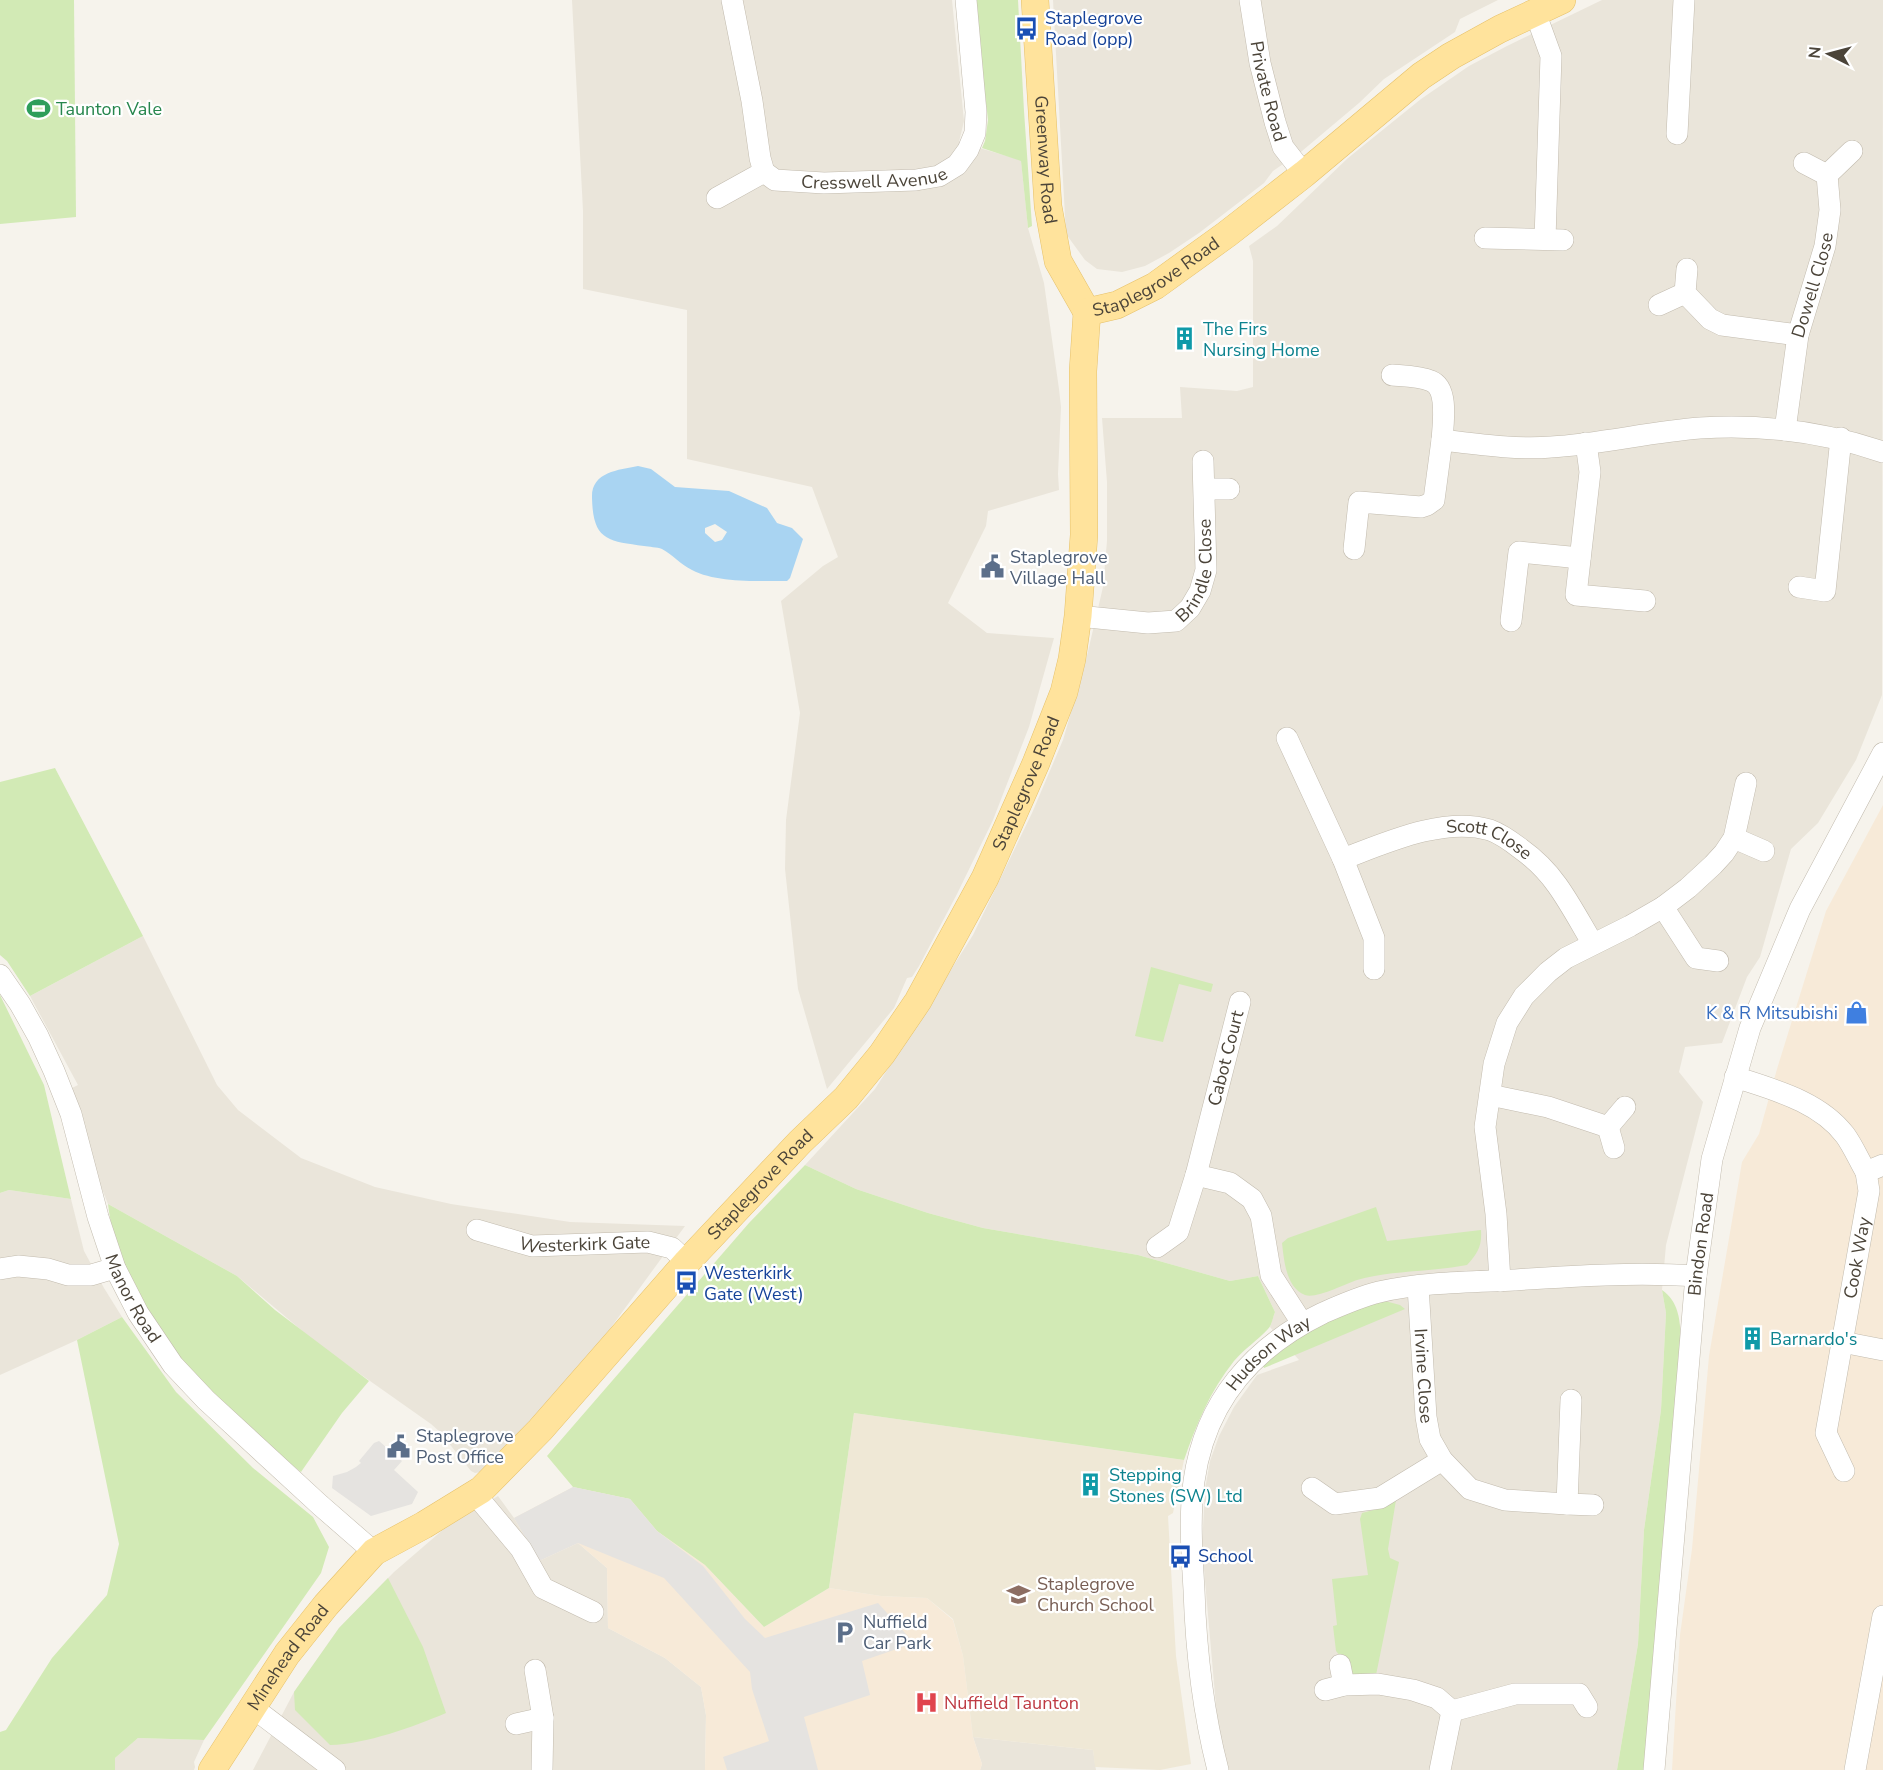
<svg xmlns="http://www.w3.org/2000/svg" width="1883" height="1770" viewBox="0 0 1883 1770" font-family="'Nunito Sans',sans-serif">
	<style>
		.residential { fill: #eae5da }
		.commercial { fill: #f7ead8 }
		.education { fill: #efe8d6 }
		.green { fill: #d2eab5 }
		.parking { fill: #e5e3e0 }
		.water { fill: #a9d4f2; fill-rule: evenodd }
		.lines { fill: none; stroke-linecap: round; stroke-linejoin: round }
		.minor-casing { stroke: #c2bbae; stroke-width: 22 }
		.major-casing { stroke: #e6c16a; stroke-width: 28 }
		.minor { stroke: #fff; stroke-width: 21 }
		.major { stroke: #ffe39c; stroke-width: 27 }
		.labels { text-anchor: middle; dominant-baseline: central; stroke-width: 4.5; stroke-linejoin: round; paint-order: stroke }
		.transit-label { font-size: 18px; fill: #164399; stroke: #fff; text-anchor: start }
		.street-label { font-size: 18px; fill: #4b4439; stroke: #fff }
		.leisure-label { font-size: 18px; fill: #27864d; stroke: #fff; text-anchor: start }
		.culture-label { font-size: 18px; fill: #0d838f; stroke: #fff; text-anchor: start }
		.service-label { font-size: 18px; fill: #4e5e75; stroke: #fff; text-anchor: start }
		.shop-label { font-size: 18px; fill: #366cbe; stroke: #fff; text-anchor: end }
		.education-label { font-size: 18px; fill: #785e54; stroke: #fff; text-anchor: start }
		.health-label { font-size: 18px; fill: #be3a42; stroke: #fff; text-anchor: start }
	</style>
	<rect width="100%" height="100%" fill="#f6f3ec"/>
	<g class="residential">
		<path d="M572,0H952L964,121L959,142L1021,160L1028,228L1044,283L1059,389L1061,407L1058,474L1059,490L988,511L986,526L948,603L987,633L1054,638L1029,727L993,820L957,894L919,966L912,977L907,978L894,1008L827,1089L798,989L785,869L786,820L800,713L781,601L823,566L838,557L812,487L687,459V310L583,289V211Z"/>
		<path d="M1053,0H1498L1460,19L1455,32L1384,79L1359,103L1302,151L1273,171L1264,183L1199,233L1169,253L1145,266L1122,272L1097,269L1085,260L1066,234Z"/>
		<path d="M1602,0H1883L1882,695L1856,760L1818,823L1791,849L1760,957L1747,977L1722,1043L1685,1047L1679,1072L1703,1102L1666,1245L1662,1290L1666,1313L1661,1410L1644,1530L1638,1644L1617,1770H1225L1220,1751L1202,1547L1205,1489L1210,1461L1219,1436L1234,1407L1257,1375L1299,1360L1270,1327L1275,1312L1258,1276L1230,1281L1138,1255L983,1228L928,1213L856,1189L805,1165L875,1089L973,935L1032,813L1063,740L1086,660L1103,587L1107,541V482L1102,418H1182L1180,387L1237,391L1253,387V261L1249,246L1277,226L1348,158L1421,99L1469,66L1507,46Z"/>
		<path d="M143,936L217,1085L238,1110L301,1158L375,1187L451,1204L570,1222L685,1226L596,1348L551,1400L481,1472L475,1473L471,1471L440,1432L431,1424L319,1345L237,1276L108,1204L100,1184L72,1088L78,1085L30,996Z"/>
		<path d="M9,1190L71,1199L84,1251L104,1288L122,1317L77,1340L0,1375V1193Z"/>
		<path d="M498,1496L514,1518L539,1561L578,1543L607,1568L608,1628L665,1658L701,1687L706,1715L705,1770H253L294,1692L339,1628L394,1572L445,1528Z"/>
		<path d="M973,1737L1093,1750L1096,1770H980L982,1764Z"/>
		<path d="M138,1738L204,1740L194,1762L195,1767L194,1770H115V1758Z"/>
	</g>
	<g class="commercial">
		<path d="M1883,805V1770H1672L1680,1635L1692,1549L1709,1356L1742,1162L1759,1134L1777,1069L1826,911Z"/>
		<path d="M573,1487L630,1499L657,1531L705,1565L764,1627L829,1588L881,1596L927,1598L953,1620L963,1656L973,1737L982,1764L980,1770H705L706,1715L701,1687L665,1658L608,1628L607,1568L578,1543L539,1561L514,1518Z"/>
	</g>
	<path class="education" d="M854,1413L1184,1460L1173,1513L1168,1516L1176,1656L1191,1764L1160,1770L1095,1767L1093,1750L973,1737L963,1656L953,1619L927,1598L881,1596L829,1588Z"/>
	<g class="green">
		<path d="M0,0H74L76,217L0,224Z"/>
		<path d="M974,0H1018L1024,111L1032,226L1028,228L1021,161L982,148L985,141L988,120Z"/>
		<path d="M55,768L143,936L30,996L7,961L0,955V782Z"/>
		<path d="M1151,967L1213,984L1211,992L1179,984L1163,1042L1135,1036Z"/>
		<path d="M0,995L44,1085L71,1199L9,1190L0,1193Z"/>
		<path d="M805,1165L856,1189L928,1213L983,1228L1138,1255L1230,1281L1258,1276L1275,1312C1273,1317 1272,1325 1268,1329C1258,1340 1244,1349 1234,1361C1210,1391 1196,1425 1184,1460L854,1413L829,1588L764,1627L705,1565L657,1531L630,1499L573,1487L547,1456L749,1223Z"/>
		<path d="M108,1204L237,1276L275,1310L369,1381L342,1413L301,1472C280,1455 257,1439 237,1421C178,1367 117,1286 108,1204Z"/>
		<path d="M1376,1207L1387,1241L1481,1230C1482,1246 1478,1253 1467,1265C1431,1272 1393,1270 1357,1280C1345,1284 1316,1299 1305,1295C1286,1288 1284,1260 1282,1243L1288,1238Z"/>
		<path d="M1662,1290C1679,1302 1680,1320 1681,1339L1645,1770H1617L1638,1644L1644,1530L1661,1410L1666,1313Z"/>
		<path d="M1385,1301L1400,1305L1405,1309L1264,1368L1263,1366C1300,1331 1337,1315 1385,1301Z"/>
		<path d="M122,1317L176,1392L253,1468L313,1517L329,1547L321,1573L204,1740L138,1738L115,1758V1770H0V1732L6,1730L52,1658L107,1595L119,1544L77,1340Z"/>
		<path d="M1396,1500L1388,1549L1390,1558L1399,1562L1376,1675L1361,1677L1353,1674L1346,1660L1341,1657L1336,1651L1333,1626L1337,1625L1332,1579L1368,1575L1360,1519L1362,1513L1377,1509Z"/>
		<path d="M388,1578L423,1647L446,1713C413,1727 366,1744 330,1745L295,1710L294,1692L339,1628Z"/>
	</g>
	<g class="parking">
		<path d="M379,1441L402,1461L394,1470L418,1492L412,1504L371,1516L332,1488L333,1476L347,1472L356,1467L361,1463L359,1461L374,1443Z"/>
		<path d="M573,1487L630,1499L657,1531L703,1566L745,1619L765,1638L878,1603L914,1643L862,1661L870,1695L804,1717L818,1770H727L723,1757L769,1741L752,1689L750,1672L664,1578L578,1543L539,1561L514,1518Z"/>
	</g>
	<path class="water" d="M638,466L651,469L675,487L729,491L767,508L777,523L792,528L803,539L790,578L787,581C759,581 716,583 692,570C681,565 672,554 662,549C657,547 649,547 644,546C607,541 593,540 592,498C591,472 618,470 638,466ZM715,524L727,532L722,540L715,542L705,533V528Z"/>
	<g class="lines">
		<defs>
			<g id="minor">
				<path id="s1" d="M732,0L752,101L760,158L764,172L775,180L824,183L916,180L939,176L957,165L968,150L975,133L976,112L966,0"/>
				<path id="s2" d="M1250,0L1260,63L1275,122L1283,147L1304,174"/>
				<path d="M1535,12L1551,56L1545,239"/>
				<path d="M1677,134L1684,0"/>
				<path d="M1804,163L1827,175"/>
				<path d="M1827,175L1852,151"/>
				<path d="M717,198L764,172"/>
				<path d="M1485,238L1563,240"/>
				<path d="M1687,269L1685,293L1710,319L1722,325L1798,335"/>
				<path d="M1659,305L1685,293"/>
				<path d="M1392,375C1405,376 1420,376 1431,381C1449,388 1443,424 1442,440"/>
				<path id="s3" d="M1785,430L1798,335L1825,246L1830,210L1827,175"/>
				<path d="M1586,443L1590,472L1576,595L1645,601"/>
				<path d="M1205,489H1229"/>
				<path d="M1354,549L1359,502L1421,507L1427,505L1434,500L1442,440C1476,444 1516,450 1551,447C1600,444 1650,432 1700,428C1762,424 1824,432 1883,452"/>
				<path d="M1799,587L1825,591L1841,438"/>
				<path id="s4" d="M1078,616L1148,623L1176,621L1190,608L1200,591L1206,570L1203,461"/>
				<path d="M1511,621L1519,552L1580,558"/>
				<path d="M1287,738L1343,859L1374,938V969"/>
				<path d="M1734,838L1764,851"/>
				<path id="s5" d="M1343,859C1385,843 1444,816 1490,830C1501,834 1512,842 1521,849C1535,859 1547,871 1557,885C1570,903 1581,924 1593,944"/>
				<path d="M1663,907L1696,958L1718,961"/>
				<path id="s6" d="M0,975L20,1004L38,1036L54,1071L71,1114L98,1217L115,1268L138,1313L173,1365L206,1400L320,1505L374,1552"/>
				<path d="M1735,1077C1774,1090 1819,1101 1845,1135C1853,1146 1859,1160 1866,1172L1883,1165"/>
				<path d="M1490,1095L1548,1107L1608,1127L1614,1148"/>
				<path d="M1608,1127L1625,1107"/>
				<path d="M1196,1175L1230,1183L1252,1199L1261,1216L1271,1275L1302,1323"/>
				<path id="s7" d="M477,1230L532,1246L648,1242L672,1248L687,1262"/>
				<path id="s8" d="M1157,1247L1178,1232L1196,1175L1240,1002"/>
				<path d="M0,1269L18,1266L48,1269L68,1275H91L115,1268"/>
				<path d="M1500,1281L1496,1214L1485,1127L1494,1064L1507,1023L1524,996L1548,972L1566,958L1630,926L1663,907L1688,888L1713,865L1724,853L1734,838L1746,783"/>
				<path id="s9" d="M1418,1286L1426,1417L1430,1439L1442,1460L1470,1489L1505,1500L1567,1504L1571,1400"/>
				<path d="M1842,1342L1883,1350"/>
				<path id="s10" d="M1844,1471L1826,1433L1869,1191L1866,1172"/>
				<path d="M1312,1488L1335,1504L1380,1498L1442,1460"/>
				<path d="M475,1494L521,1549L543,1588L593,1612"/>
				<path d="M1567,1504L1593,1505"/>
				<path d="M1340,1665L1344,1685"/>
				<path d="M535,1670L543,1718L542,1770"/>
				<path d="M1325,1690L1344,1685L1378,1684L1413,1690L1437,1698L1452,1711L1440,1770"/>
				<path d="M252,1707L335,1770"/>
				<path d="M1452,1711L1515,1694H1579L1587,1707"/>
				<path d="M516,1724L543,1718"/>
				<path id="s11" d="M1218,1770C1203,1712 1196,1650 1194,1590C1192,1554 1189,1518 1194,1481C1205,1402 1253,1347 1323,1313C1341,1305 1359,1297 1379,1292C1422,1282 1470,1282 1514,1280C1575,1276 1635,1272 1696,1276"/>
				<path id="s12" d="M1654,1770L1696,1276L1712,1159L1750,1028L1800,909L1883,753"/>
				<path d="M1855,1770L1883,1616"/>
			</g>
			<g id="major">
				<path id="s13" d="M1035,0L1048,206L1058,261L1087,312"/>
				<path id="s14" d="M1087,312L1117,305L1155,286L1227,234L1304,174L1421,76L1451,56L1500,29L1562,0"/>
				<path id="s15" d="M212,1770L287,1654L326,1605L374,1552L424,1525L481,1490L540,1430L687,1262L800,1142L846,1098L882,1054L918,1001L985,878L1036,763L1064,692L1072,659L1078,616L1084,535L1083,371L1087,312"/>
			</g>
		</defs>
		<use href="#minor" class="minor-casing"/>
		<use href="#major" class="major-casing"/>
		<use href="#minor" class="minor"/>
		<use href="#major" class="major"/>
	</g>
	<defs>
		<symbol id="bus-bare" viewBox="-9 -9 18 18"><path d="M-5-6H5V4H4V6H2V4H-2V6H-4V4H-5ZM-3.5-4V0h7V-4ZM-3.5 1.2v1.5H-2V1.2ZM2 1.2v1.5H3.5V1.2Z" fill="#1a4fb4" stroke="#fff" stroke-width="2.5" paint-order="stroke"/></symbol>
		<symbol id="stadium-bare" viewBox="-9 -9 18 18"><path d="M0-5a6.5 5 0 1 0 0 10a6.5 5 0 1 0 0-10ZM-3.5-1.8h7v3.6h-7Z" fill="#2e9e5b" stroke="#fff" stroke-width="2.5" paint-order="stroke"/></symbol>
		<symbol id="building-bare" viewBox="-9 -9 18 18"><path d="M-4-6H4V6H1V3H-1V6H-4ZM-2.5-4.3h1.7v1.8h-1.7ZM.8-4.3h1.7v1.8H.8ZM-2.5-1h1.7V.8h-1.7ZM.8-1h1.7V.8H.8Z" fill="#0f9aa8" stroke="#fff" stroke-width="2.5" paint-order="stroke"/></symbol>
		<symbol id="civic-bare" viewBox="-9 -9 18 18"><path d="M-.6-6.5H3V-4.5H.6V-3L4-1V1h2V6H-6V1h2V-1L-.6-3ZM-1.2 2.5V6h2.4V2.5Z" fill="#5c6f8a" stroke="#fff" stroke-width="2.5" paint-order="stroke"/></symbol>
		<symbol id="shop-bare" viewBox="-9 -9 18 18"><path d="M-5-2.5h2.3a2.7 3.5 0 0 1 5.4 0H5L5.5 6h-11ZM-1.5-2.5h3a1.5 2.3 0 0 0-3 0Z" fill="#3f7fe0" stroke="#fff" stroke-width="2.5" paint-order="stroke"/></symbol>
		<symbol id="school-bare" viewBox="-9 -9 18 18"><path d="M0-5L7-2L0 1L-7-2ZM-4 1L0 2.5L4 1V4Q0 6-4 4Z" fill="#8d6e63" stroke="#fff" stroke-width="2.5" paint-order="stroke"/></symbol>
		<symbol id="parking-bare" viewBox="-9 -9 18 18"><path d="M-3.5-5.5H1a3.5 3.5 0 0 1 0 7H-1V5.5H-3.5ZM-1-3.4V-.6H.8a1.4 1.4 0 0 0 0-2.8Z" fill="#5c6f8a" stroke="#fff" stroke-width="2.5" paint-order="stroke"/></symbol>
		<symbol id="hospital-bare" viewBox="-9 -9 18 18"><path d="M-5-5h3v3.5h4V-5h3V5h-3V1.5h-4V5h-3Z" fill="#e0444e" stroke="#fff" stroke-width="2.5" paint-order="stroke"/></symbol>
	</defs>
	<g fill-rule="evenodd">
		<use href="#bus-bare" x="1010" y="12" width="33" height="33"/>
		<use href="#stadium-bare" x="22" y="92" width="33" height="33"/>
		<use href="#building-bare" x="1168" y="322" width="33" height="33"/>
		<use href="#civic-bare" x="976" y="550" width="33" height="33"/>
		<use href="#shop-bare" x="1840" y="996" width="33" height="33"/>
		<use href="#bus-bare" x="670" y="1266" width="33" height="33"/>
		<use href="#building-bare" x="1736" y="1322" width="33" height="33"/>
		<use href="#civic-bare" x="382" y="1430" width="33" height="33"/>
		<use href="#building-bare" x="1074" y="1468" width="33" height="33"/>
		<use href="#bus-bare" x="1164" y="1540" width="33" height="33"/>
		<use href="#school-bare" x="1002" y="1578" width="33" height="33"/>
		<use href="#parking-bare" x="828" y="1616" width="33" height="33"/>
		<use href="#hospital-bare" x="910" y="1686" width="33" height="33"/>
	</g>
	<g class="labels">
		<g class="transit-label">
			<text x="1045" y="18">Staplegrove<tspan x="1045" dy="21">Road (opp)</tspan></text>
			<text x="704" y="1273">Westerkirk<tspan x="704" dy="21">Gate (West)</tspan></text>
			<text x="1198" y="1556">School</text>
		</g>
		<g class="street-label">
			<text stroke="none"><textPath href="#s2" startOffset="93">Private Road</textPath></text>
			<text stroke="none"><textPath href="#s13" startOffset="160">Greenway Road</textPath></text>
			<text stroke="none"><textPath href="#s1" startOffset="288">Cresswell Avenue</textPath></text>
			<text stroke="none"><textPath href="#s14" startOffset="78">Staplegrove Road</textPath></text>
			<text stroke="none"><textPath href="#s3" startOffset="148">Dowell Close</textPath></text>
			<text stroke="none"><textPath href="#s4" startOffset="156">Brindle Close</textPath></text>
			<text stroke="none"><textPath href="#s15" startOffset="1296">Staplegrove Road</textPath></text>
			<text stroke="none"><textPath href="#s5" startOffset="154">Scott Close</textPath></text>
			<text stroke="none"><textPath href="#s8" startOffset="206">Cabot Court</textPath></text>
			<text stroke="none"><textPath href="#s15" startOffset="810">Staplegrove Road</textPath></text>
			<text stroke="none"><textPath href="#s7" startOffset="110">Westerkirk Gate</textPath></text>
			<text stroke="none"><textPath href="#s12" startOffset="528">Bindon Road</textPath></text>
			<text stroke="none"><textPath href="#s10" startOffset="220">Cook Way</textPath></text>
			<text stroke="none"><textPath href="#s6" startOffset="352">Manor Road</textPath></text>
			<text stroke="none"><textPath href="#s11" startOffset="444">Hudson Way</textPath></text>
			<text stroke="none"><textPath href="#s9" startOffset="90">Irvine Close</textPath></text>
			<text stroke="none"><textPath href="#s15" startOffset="136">Minehead Road</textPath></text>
		</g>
		<g class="leisure-label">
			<text x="56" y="109">Taunton Vale</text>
		</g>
		<g class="culture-label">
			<text x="1203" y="329">The Firs<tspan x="1203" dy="21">Nursing Home</tspan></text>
			<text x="1770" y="1339">Barnardo's</text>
			<text x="1109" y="1475">Stepping<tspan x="1109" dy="21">Stones (SW) Ltd</tspan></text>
		</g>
		<g class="service-label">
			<text x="1010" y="557">Staplegrove<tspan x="1010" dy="21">Village Hall</tspan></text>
			<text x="416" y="1436">Staplegrove<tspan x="416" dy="21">Post Office</tspan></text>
			<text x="863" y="1622">Nuffield<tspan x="863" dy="21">Car Park</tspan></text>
		</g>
		<g class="shop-label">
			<text x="1838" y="1013">K &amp; R Mitsubishi</text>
		</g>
		<g class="education-label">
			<text x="1037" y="1584">Staplegrove<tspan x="1037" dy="21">Church School</tspan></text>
		</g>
		<g class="health-label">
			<text x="944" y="1703">Nuffield Taunton</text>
		</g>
	</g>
	<g transform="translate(1829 54) rotate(276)" stroke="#ffffff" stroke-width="4.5" paint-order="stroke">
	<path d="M0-4.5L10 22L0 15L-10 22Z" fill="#4b4439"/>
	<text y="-9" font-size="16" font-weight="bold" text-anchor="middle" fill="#4b4439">N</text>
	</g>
</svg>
